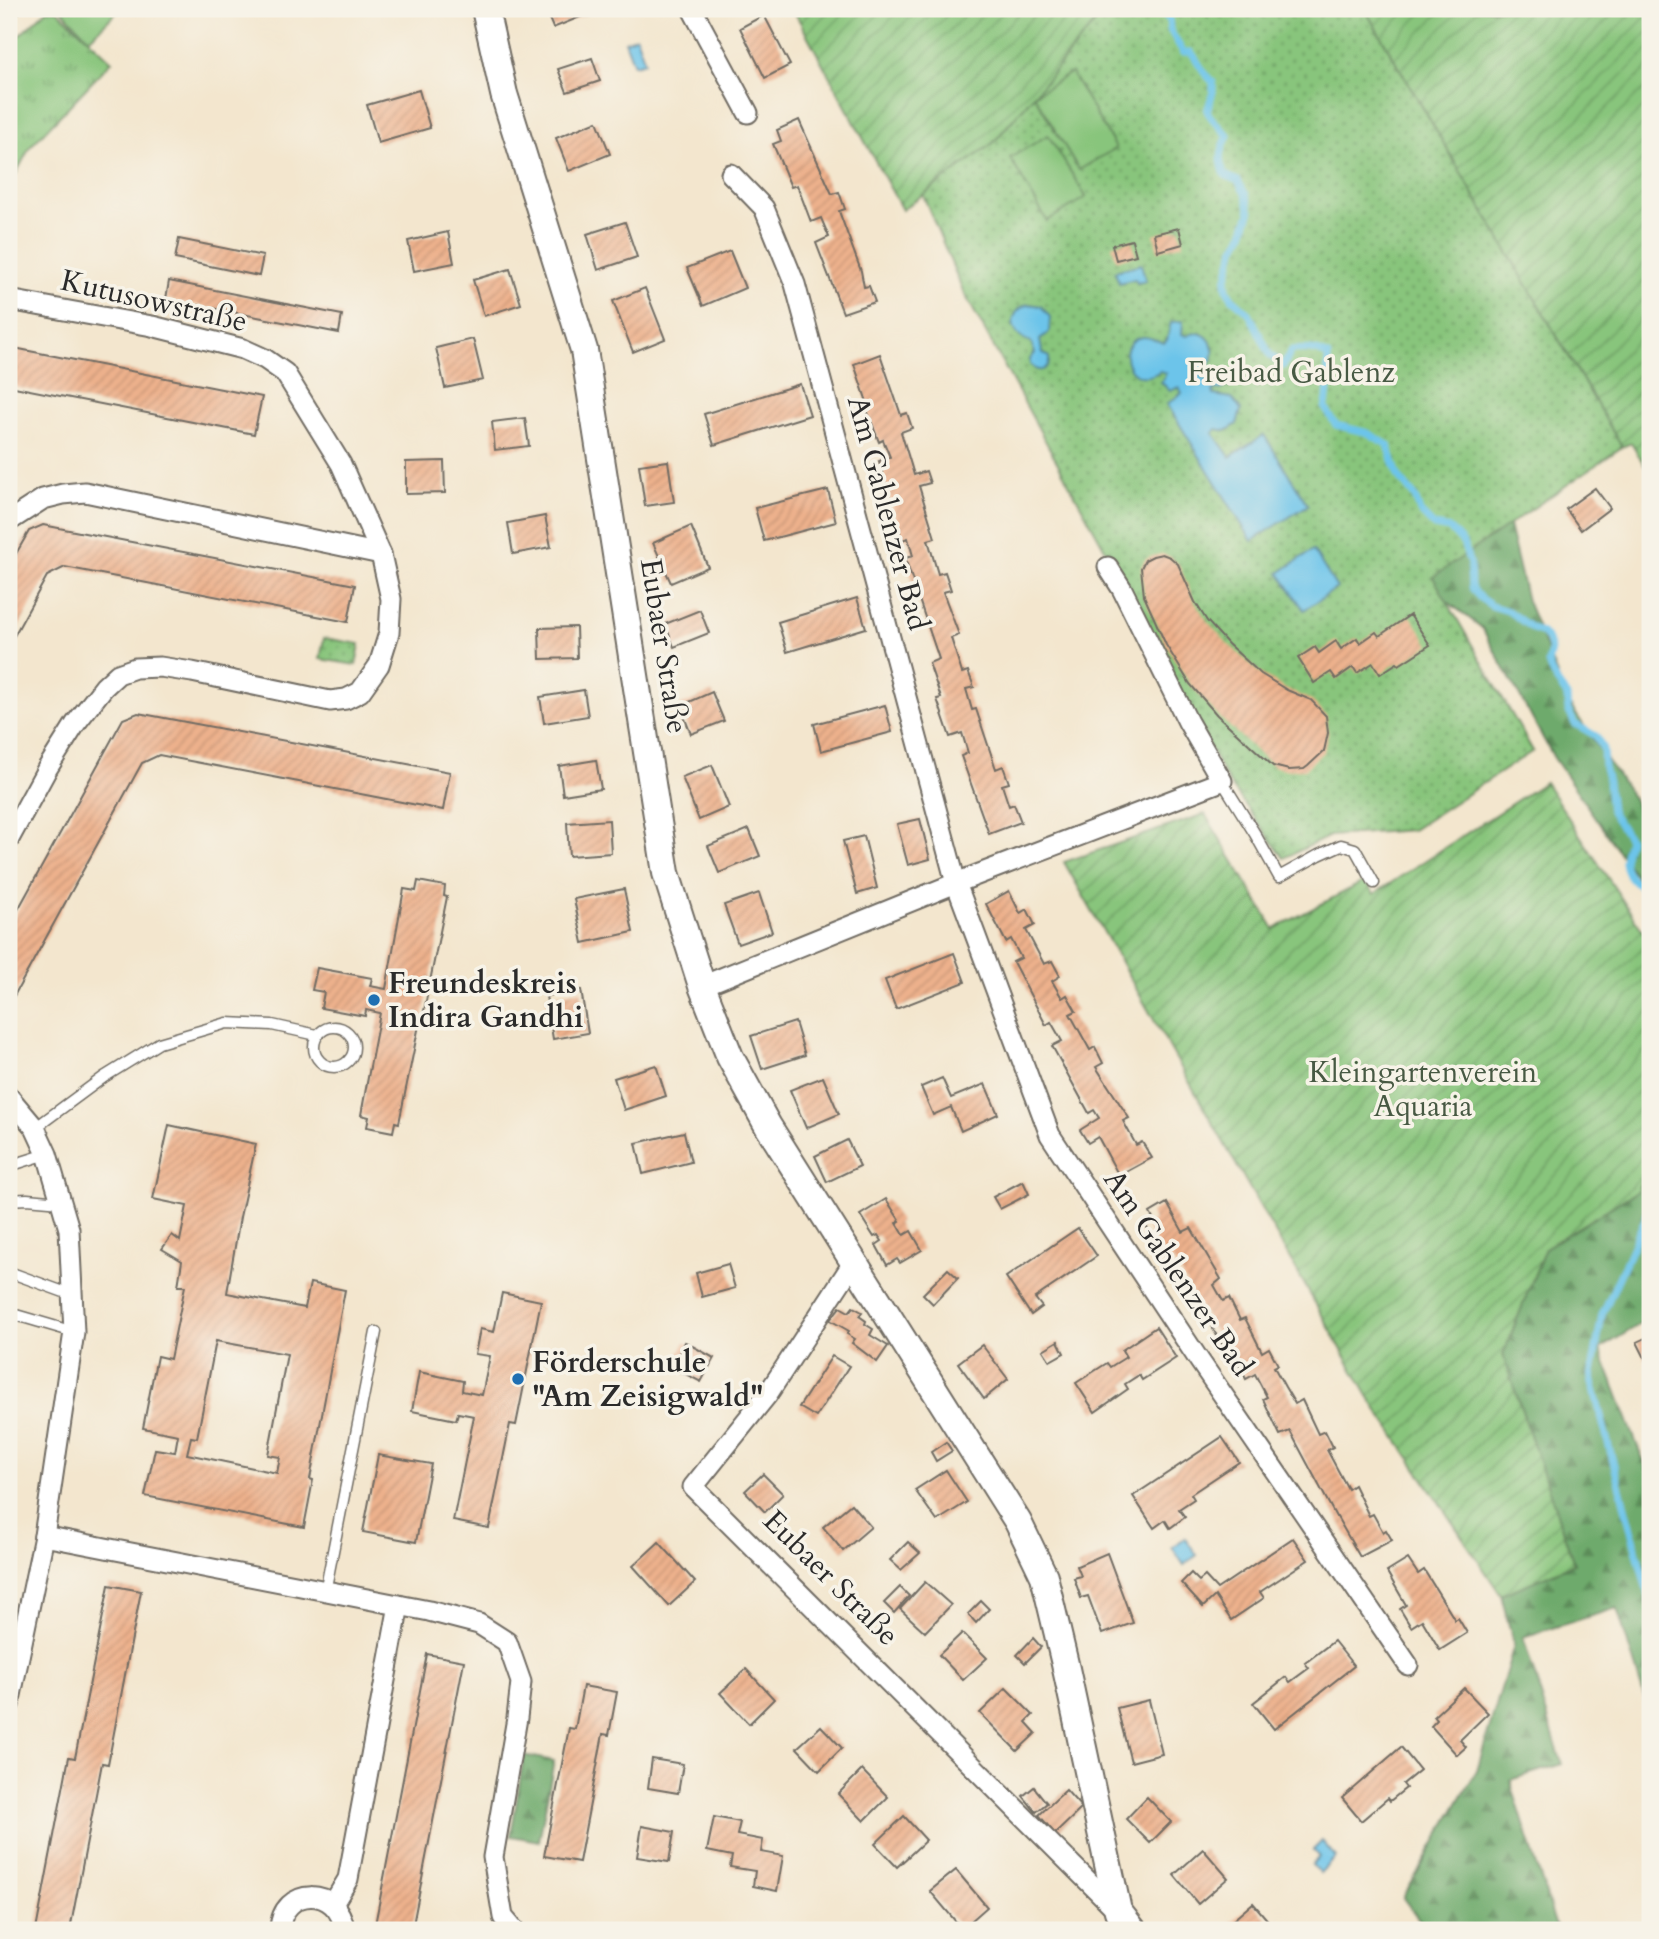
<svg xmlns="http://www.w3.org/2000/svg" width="1659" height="1939" viewBox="0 0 1659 1939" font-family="Cardo,serif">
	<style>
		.grass { fill: url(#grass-tufts); stroke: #5a7854; stroke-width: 2 }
		.forest { fill: url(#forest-firs); stroke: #4c6a4c; stroke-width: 2 }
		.park { fill: url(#park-dots); stroke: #5a7854; stroke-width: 2 }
		.garden { fill: url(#garden-furrows); stroke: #5a7854; stroke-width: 2 }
		.pitch { fill: #88c57c; stroke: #5a7854; stroke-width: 2 }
		.water { fill: #6cc4ea; stroke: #4c788a; stroke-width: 2 }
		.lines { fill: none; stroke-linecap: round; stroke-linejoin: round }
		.stream { stroke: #6cc4ea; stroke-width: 7 }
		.building { fill: url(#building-hatch); fill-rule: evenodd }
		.lane-casing { stroke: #716c64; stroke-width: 13 }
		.street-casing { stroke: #716c64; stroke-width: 23 }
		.secondary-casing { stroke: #716c64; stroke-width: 30 }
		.lane { stroke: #fff; stroke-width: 10 }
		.street { stroke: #fff; stroke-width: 19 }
		.secondary { stroke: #fff; stroke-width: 26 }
		.poi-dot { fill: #1f6fb2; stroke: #f7f3e8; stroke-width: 2.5 }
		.labels { text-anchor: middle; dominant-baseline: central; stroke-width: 7; stroke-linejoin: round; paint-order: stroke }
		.street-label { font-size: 30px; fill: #2b2b2b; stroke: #f7f3e8 }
		.park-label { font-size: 30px; fill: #475943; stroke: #f7f3e8 }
		.poi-label { font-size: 30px; font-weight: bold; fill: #2b2b2b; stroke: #f7f3e8; text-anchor: start }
	</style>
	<defs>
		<pattern id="grass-tufts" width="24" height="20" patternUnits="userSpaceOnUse" patternTransform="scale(1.75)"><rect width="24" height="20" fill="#88c57c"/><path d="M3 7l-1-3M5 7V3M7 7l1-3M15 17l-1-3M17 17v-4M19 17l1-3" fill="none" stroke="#6fa066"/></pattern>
		<pattern id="forest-firs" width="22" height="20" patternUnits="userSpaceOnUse" patternTransform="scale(1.75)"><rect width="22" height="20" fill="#6eaa6c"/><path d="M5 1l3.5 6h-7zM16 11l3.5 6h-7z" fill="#5b8b59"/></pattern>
		<pattern id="park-dots" width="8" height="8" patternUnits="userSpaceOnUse" patternTransform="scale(1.75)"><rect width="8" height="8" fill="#88c57c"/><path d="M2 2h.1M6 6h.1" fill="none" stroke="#6fa066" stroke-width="1.8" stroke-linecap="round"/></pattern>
		<pattern id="garden-furrows" width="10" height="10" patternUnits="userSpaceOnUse" patternTransform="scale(1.75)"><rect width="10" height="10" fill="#88c57c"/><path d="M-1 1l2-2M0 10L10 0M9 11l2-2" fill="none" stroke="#6fa066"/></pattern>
		<pattern id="building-hatch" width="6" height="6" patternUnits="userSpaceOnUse" patternTransform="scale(1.75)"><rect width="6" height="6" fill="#edb18c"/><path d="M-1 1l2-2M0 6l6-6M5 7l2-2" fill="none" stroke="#cb9879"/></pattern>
	</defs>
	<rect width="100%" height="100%" fill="#f7f3e8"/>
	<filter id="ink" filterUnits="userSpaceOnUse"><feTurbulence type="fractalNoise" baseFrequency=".0143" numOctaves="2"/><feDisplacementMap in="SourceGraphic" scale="14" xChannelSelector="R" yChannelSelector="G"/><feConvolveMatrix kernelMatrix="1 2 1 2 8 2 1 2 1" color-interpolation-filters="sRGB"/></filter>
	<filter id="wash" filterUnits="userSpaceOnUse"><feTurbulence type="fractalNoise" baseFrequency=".00686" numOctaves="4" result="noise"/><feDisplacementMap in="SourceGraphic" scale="28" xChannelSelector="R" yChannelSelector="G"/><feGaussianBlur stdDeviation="1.57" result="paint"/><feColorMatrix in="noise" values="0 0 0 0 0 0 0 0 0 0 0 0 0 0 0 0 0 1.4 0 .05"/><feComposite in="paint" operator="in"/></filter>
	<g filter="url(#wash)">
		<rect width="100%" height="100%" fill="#f3e6ce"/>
		<path class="grass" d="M48,9H56L112,61L30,147L9,187V45Z"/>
		<g class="forest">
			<path d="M1115,9L1501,468L1509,525L1527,601L1568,702L1634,800L1650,850V897L1554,758L1482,628L1418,579Z"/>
			<path d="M1650,1161V1318L1600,1349L1650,1478V1716L1617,1608L1523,1637L1562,1764L1510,1780L1557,1930H1427L1403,1898L1477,1770L1514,1645L1501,1595L1574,1564L1503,1355L1545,1248L1637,1191Z"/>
			<path d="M524,1755L554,1761L539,1841L511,1836Z"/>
		</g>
		<g class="park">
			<path d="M1104,9H1365L1622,447L1433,577L1533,751L1412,830L1330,836L1284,858L1227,780L1112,562L963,291L923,195L993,143L1094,24Z"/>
			<path d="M324,638L360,644L356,665L320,659Z"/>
		</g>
		<g class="garden">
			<path d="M793,9H1104L1094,24L993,143L902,210Z"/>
			<path d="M1365,9H1650V474L1631,443L1622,447Z"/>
			<path d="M1545,782L1650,942V1161L1637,1191L1545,1248L1503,1355L1574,1564L1501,1595L1368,1396L1064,862L1205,814L1274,929L1365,881L1374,894Z"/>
		</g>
		<g class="pitch">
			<path d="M61,9H120L89,39Z"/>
			<path d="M1071,73L1116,148L1079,170L1034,95Z"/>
			<path d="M1048,135L1086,197L1047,221L1010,158Z"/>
		</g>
		<g class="water">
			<path d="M636,36L645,62L634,65L625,41Z"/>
			<path d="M1141,264L1146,281L1137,283L1135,279L1119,283L1115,271Z"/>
			<path d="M1028,304L1041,306L1050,317L1049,332L1040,340L1042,352L1049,357C1050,366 1044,373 1035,369L1030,364V359L1035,353L1031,342C1010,336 1006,313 1028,304Z"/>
			<path d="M1183,321L1182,334L1187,336C1209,323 1226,357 1201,374L1202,378L1207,379L1221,371L1227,378L1228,385L1221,390L1215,389L1213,391L1214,395L1232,398L1241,410L1237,424L1226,431L1217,429L1213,433L1230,457L1264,435L1308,505L1252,541L1167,404L1182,393L1179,387L1170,391L1161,382L1166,373L1160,371C1128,393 1112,342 1142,337C1150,336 1157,341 1164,343L1167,340L1171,322Z"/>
			<path d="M1313,550L1337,588L1304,610L1279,573Z"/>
			<path d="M1185,1538L1197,1555L1184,1565L1172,1547Z"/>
			<path d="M1322,1841L1336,1857L1320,1873L1312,1865L1319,1857L1313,1850Z"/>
		</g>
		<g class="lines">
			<g class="stream">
				<path d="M1159,9L1169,19L1170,30L1183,52H1191C1199,62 1203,74 1213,82V92L1207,111C1212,121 1221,127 1228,136C1220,151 1219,159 1225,175L1238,181L1246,195L1250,213L1242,236L1234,250L1226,281L1227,290L1232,298L1249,313L1270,355L1283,366L1292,350C1305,349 1317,349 1328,356C1327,372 1330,394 1325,408L1336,425L1368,433L1388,445L1398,476L1415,497L1420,512L1434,526L1450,529L1463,543L1470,564L1471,587L1480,598L1492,606L1508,611L1533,629L1542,633L1548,640L1551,650L1548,663L1550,669L1555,679L1567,696L1568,710L1575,724L1596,736L1603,749L1604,767L1608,782L1611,811L1629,839C1628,846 1624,855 1624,862C1626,877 1638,887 1650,893"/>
				<path d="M1650,1208L1602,1315L1591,1378L1650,1602"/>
			</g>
		</g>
		<g id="blocks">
			<g class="building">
				<path d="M9,9H23L9,22Z"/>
				<path d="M545,9H600L553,28Z"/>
				<path d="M764,15L790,65L765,78L740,28Z"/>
				<path d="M592,58L600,81L567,92L558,69Z"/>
				<path d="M419,90L430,128L378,143L367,105Z"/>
				<path d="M799,120L832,194L839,192L845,209L839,211L861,271L864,287L869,286L875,302L843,313L816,243L829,237L821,218L811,222L797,185L791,187L773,144L781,141L777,130Z"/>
				<path d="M597,121L610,154L569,171L556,138Z"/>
				<path d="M625,222L637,257L598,270L587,234Z"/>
				<path d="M1179,228L1183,244L1158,251L1154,234Z"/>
				<path d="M448,232L454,263L414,271L408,241Z"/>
				<path d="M179,239L263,256L259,276L175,259Z"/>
				<path d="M1132,240L1136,255L1116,260L1112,245Z"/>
				<path d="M730,251L745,288L703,306L687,268Z"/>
				<path d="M510,269L521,304L484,316L473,280Z"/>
				<path d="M169,281L342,315L339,333L166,299Z"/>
				<path d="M645,288L665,339L633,352L613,301Z"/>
				<path d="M473,339L483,380L445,388L436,348Z"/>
				<path d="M9,347L262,397L254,434L9,386Z"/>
				<path d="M880,354L901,415L907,413L912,428L901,432L914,475L926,471L930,483L919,486L935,538L928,540L938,574L945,572L951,590L943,592L959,635L951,638L962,673L968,671L974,687L966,689L972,710L976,709L996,769L1003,766L1009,783L1002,785L1009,806L1014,804L1021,822L989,834L961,756L968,753L962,733L950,737L937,699L941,698L929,663L939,659L905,558L913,556L908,538L902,540L879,461L890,457L883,440L879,442L864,402H867L854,364Z"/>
				<path d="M800,384L810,415L714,445L704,414Z"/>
				<path d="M525,418L529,446L495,450L492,422Z"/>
				<path d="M444,461L445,493L406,494V462Z"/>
				<path d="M668,461L674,502L645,506L639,465Z"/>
				<path d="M1595,488L1610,508L1581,530L1566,509Z"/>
				<path d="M828,490L836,522L764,541L755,508Z"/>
				<path d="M545,516L551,547L513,554L508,523Z"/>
				<path d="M43,525L355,585L348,622L65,567L47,576L9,645V566L29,531Z"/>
				<path d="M691,526L708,567L671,583L653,543Z"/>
				<path d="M1162,554L1170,557L1178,564L1195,602L1207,621L1228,644L1261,674L1287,690L1311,700L1326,716L1328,733L1324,751L1308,766L1304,769L1289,770L1273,766L1217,715L1190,684L1166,645L1144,596L1141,568L1145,560L1153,556Z"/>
				<path d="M857,598L866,628L787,652L778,622Z"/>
				<path d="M700,610L709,633L674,647L665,624Z"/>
				<path d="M1410,615L1430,645L1399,665L1397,663L1380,674L1373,663L1357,673L1353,667L1336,679L1331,672L1314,683L1298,658L1315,647L1319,653L1336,641L1341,649L1357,638L1360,643L1376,632L1379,636Z"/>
				<path d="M576,627L577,658L540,659L539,628Z"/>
				<path d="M584,690L588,716L544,723L540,697Z"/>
				<path d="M712,692L724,721L691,734L680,706Z"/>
				<path d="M885,705L892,732L821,751L814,724Z"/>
				<path d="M138,713L450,772L443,810L159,755L142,763L9,1005V926L123,719Z"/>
				<path d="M596,760L601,789L563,795L559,766Z"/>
				<path d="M712,765L729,807L699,820L682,777Z"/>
				<path d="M920,819L930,859L908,865L897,824Z"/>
				<path d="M609,820L611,853L569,856L567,823Z"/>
				<path d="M749,829L760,856L719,873L708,846Z"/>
				<path d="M864,836L877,888L857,894L843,841Z"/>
				<path d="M418,881L445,886L444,896L447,897L422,1021L420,1020L399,1123L395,1122L393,1132L367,1127L369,1117L361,1115L380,1013L366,1010L365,1016L321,1008L324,992L312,990L317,968L372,978L370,986L386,989L404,889L416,891Z"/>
				<path d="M624,889L633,932L583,943L574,899Z"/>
				<path d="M1009,891L1020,913L1027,909L1035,925L1026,930L1044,964L1052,961L1060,976L1052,981L1062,998L1067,995L1076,1011L1070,1014L1090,1050L1095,1047L1103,1063L1096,1067L1129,1118L1123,1121L1136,1145L1142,1142L1152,1158L1119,1176L1098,1137L1088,1143L1080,1130L1099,1118L1094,1110L1089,1113L1052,1046L1062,1041L1051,1022L1046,1025L1013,962L1021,958L1011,939L1006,942L986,904Z"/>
				<path d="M759,893L772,932L738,944L724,905Z"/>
				<path d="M954,953L965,982L896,1009L885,980Z"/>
				<path d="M581,990L588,1033L553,1039L546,996Z"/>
				<path d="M795,1022L805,1055L762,1069L751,1036Z"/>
				<path d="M656,1065L666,1096L624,1110L614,1078Z"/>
				<path d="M823,1077L839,1114L806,1128L790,1090Z"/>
				<path d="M942,1078L951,1098L985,1084L998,1114L961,1131L951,1107L933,1115L921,1087Z"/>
				<path d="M169,1125L256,1144L240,1217L227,1293L305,1308L310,1283L345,1290L310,1479L313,1480L304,1527L145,1496L155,1449L175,1452L178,1435L143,1428L157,1356L170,1359L185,1286H178L182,1261L162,1249L172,1235L180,1241L187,1206L153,1199ZM216,1341L287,1354L268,1455L280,1457L277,1473L187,1454L191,1437L197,1438Z"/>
				<path d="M684,1132L691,1162L643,1174L636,1143Z"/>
				<path d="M847,1140L860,1166L827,1182L815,1156Z"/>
				<path d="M1023,1181L1029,1194L1000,1209L993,1197Z"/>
				<path d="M886,1199L900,1221L897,1223L904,1235L911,1231L922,1250L900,1263L897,1259L887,1265L876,1245L882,1241L878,1235L874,1237L860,1215Z"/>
				<path d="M1167,1203L1183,1232L1191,1228L1221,1279L1214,1285L1223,1301L1229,1298L1240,1320L1245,1318L1262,1352L1269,1348L1278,1365L1274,1367L1285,1387L1295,1404L1302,1400L1318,1434L1325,1431L1333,1447L1327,1450L1348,1489L1354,1485L1369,1516L1373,1514L1383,1532L1386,1530L1392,1540L1360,1557L1337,1517H1336L1290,1431L1280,1435L1263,1399L1267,1397L1255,1374L1246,1379L1228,1344L1223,1346L1172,1259L1167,1261L1146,1226L1154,1221L1150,1213Z"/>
				<path d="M1078,1228L1097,1256L1035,1298L1042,1307L1031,1315L1006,1277Z"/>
				<path d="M728,1264L735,1288L702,1297L696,1273Z"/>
				<path d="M948,1269L958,1278L933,1304L923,1294Z"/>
				<path d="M502,1293L541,1301L516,1425L510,1424L489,1528L453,1521L474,1416L458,1413L456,1420L412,1411L419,1372L463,1381L462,1391L482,1395L490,1356L475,1354L480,1329L494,1332Z"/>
				<path d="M840,1307L849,1312L853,1307L862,1312L859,1316L866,1321L865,1324L873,1329L870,1335L888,1346L877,1362L852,1343L855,1339L847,1334L849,1331L830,1320Z"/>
				<path d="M1156,1327L1176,1358L1142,1380L1139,1375L1125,1384L1128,1389L1095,1412L1076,1383L1107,1363L1110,1367L1126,1357L1122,1350Z"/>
				<path d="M1650,1336V1358L1646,1360L1637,1342Z"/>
				<path d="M1058,1341L1064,1353L1050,1361L1043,1350Z"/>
				<path d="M685,1342L714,1358L701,1382L672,1367Z"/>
				<path d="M982,1345L1008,1379L984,1399L958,1363Z"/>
				<path d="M832,1356L849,1366L816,1417L799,1407Z"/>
				<path d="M1222,1437L1239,1462L1191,1494L1194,1499L1179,1509L1185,1517L1170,1528L1165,1520L1154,1528L1133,1496Z"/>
				<path d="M946,1442L952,1451L936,1461L931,1452Z"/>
				<path d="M378,1455L431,1464L416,1542L363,1532Z"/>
				<path d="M946,1470L967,1502L937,1521L915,1490Z"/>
				<path d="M763,1474L783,1494L765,1512L745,1491Z"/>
				<path d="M851,1504L871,1527L843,1551L823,1527Z"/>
				<path d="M1293,1538L1308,1560L1260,1592L1264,1598L1231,1620L1215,1596L1203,1607L1181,1583L1191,1573L1199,1581L1205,1576L1217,1589Z"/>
				<path d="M659,1542L695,1582L669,1606L633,1566Z"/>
				<path d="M908,1542L920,1553L901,1570L890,1560Z"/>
				<path d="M1107,1553L1133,1623L1102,1634L1088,1596L1081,1598L1074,1578L1081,1576L1077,1566Z"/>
				<path d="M1408,1559L1418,1574L1424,1570L1455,1620L1458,1618L1467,1633L1440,1650L1422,1620L1411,1627L1400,1609L1406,1605L1387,1572Z"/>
				<path d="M925,1582L951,1605L925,1632L900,1609Z"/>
				<path d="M109,1585L141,1591L108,1764L102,1763L70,1930H36L69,1757L75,1758Z"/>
				<path d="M900,1587L909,1596L894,1613L884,1603Z"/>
				<path d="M981,1601L989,1609L976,1623L968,1614Z"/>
				<path d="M962,1633L987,1658L963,1680L939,1655Z"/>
				<path d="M1033,1638L1041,1647L1025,1663L1017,1655Z"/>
				<path d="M1334,1641L1354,1666L1274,1729L1253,1703L1286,1677L1290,1682L1309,1668L1305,1663Z"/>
				<path d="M427,1654L464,1661L412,1930H374Z"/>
				<path d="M746,1669L774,1699L749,1724L720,1693Z"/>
				<path d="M583,1686L617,1692L609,1735L603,1734L579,1862L544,1856L569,1728L575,1729Z"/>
				<path d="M1006,1688L1033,1715L1026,1722L1036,1733L1017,1751L980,1713Z"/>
				<path d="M1464,1688L1488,1713L1460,1740L1466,1747L1457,1755L1431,1726L1437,1720L1434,1716Z"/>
				<path d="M1149,1700L1162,1754L1131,1762L1117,1708Z"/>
				<path d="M821,1726L842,1748L819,1771L797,1748Z"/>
				<path d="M1401,1747L1420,1770L1403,1784L1406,1788L1390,1801L1388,1798L1361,1821L1342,1798Z"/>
				<path d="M652,1759L683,1764L678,1793L648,1788Z"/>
				<path d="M862,1770L888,1797L864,1821L838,1794Z"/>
				<path d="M1034,1787L1047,1803L1036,1812L1023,1796Z"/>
				<path d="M1066,1790L1082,1808L1055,1834L1039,1815Z"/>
				<path d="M1147,1797L1171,1822L1150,1843L1126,1819Z"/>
				<path d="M904,1816L926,1840L897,1867L875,1844Z"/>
				<path d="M714,1817L740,1822L737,1835L763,1840L761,1852L783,1856L777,1891L753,1886L755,1871L730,1867L732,1856L707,1851Z"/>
				<path d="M642,1826L674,1832L669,1862L637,1857Z"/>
				<path d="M1203,1849L1228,1878L1198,1904L1174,1875Z"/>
				<path d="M956,1870L987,1907L962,1929L930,1891Z"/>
				<path d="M1253,1903L1276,1930H1228L1225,1927Z"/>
			</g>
		</g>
	</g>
	<g filter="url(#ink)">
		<use href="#blocks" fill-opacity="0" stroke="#716c64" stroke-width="2"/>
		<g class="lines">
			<defs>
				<g id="lane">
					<path d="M1222,781L1255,834L1279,877L1319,855L1341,845L1355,849L1374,883"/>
					<circle cx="334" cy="1047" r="20"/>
					<path d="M35,1128L104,1077L159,1043L227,1023L272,1025L317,1035"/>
					<path d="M9,1166L47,1154"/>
					<path d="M9,1200L27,1199L61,1202"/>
					<path d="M9,1272L72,1295"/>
					<path d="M9,1313L74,1332"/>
					<path d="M325,1592L376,1332"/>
				</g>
				<g id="street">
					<path d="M692,9L748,113"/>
					<path d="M731,174L764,208L795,284L956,883L1050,1135L1199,1360L1408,1665"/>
					<path d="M9,300L152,326L243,349L265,359L285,373L341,464L381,554L391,599L389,633L379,665L360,692L346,699L330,701L192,672L160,667L135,668L118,674L104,687L76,723L47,769L9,839"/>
					<path d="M9,521L43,499L63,494L85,492L381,554"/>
					<path d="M702,986L956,883L1222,781L1188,722L1122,589L1108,567"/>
					<path d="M9,1097L35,1128L47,1154L69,1229L74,1332L44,1536L9,1705"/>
					<path d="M853,1263L767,1395L693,1487L1118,1911"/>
					<path d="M44,1536L429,1611L479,1624L507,1642L521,1682L517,1718L493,1857L503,1917L514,1930"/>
					<path d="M333,1904L348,1879L399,1605"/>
					<path d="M280,1930C281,1886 340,1885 344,1930"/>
				</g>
				<path id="secondary" d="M485,9L504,94L584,350L666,873L702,986L730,1057L768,1126L1018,1522L1044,1576L1065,1664L1118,1911L1133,1930"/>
			</defs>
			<use href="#lane" class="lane-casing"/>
			<use href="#street" class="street-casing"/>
			<use href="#secondary" class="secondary-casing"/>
			<use href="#lane" class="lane"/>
			<use href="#street" class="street"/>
			<use href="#secondary" class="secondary"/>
		</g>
	</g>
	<g class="poi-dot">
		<circle cx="374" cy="1000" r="7"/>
		<circle cx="518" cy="1379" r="7"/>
	</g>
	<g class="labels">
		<g class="street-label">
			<text transform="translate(154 301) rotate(13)">Kutusowstraße</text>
			<text transform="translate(888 513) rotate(75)">Am Gablenzer Bad</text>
			<text transform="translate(664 646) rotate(81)">Eubaer Straße</text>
			<text transform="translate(1178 1273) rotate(56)">Am Gablenzer Bad</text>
			<text transform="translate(831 1578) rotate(45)">Eubaer Straße</text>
		</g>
		<g class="park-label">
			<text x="1291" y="372">Freibad Gablenz</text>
			<text x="1423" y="1072">Kleingartenverein<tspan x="1423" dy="34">Aquaria</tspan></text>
		</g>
		<g class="poi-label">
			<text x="388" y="983">Freundeskreis<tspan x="388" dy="34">Indira Gandhi</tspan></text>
			<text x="532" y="1362">Förderschule<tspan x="532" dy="34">"Am Zeisigwald"</tspan></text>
		</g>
	</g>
	<rect width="1659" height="1939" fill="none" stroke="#f7f3e8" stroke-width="35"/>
</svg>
